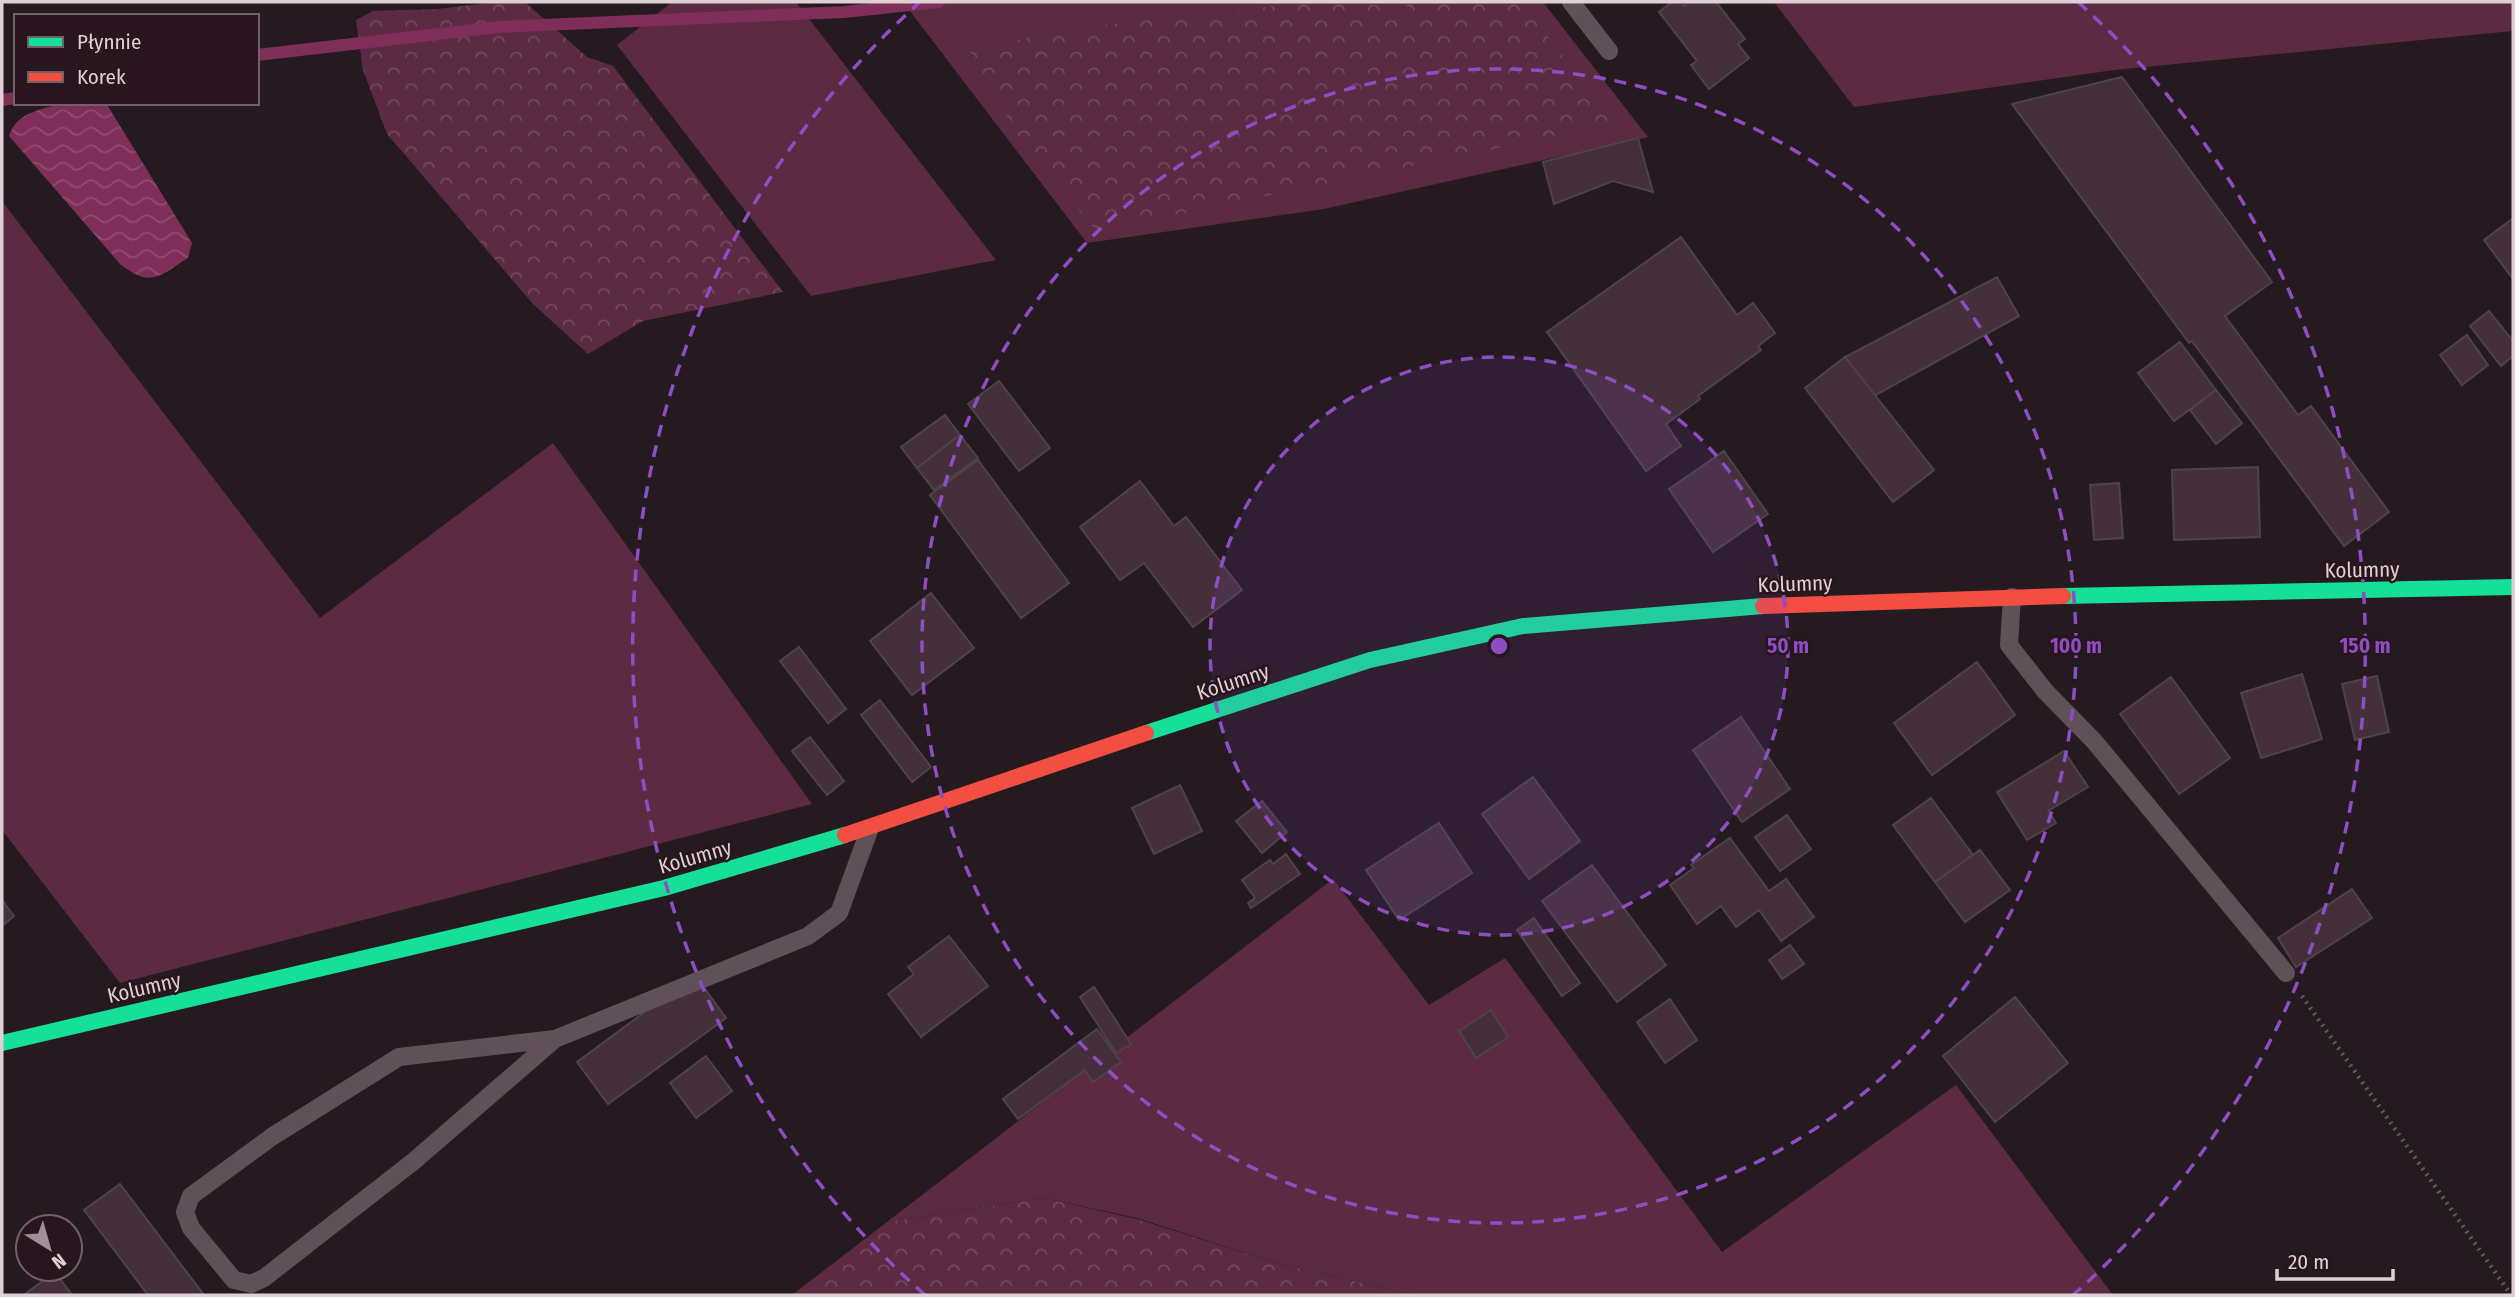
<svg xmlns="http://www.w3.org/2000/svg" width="2515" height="1297" viewBox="0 0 2515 1297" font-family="'Fira Sans Condensed',sans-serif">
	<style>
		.grass { fill: #5d2a43 }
		.forest { fill: url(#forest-crowns) }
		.water { fill: url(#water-waves) }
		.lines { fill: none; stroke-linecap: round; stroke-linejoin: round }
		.stream { stroke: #7e2e58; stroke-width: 12 }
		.building { fill: #442f3b; stroke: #4d4348; stroke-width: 2 }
		.path { stroke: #62585c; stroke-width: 4.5; stroke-dasharray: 2 5; stroke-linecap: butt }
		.lane { stroke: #5f5157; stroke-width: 18 }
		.fast { stroke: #16e098; stroke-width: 16 }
		.jam { stroke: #f24e42; stroke-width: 16 }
		.ring { fill: none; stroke: #8f4dc4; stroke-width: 3.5; stroke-dasharray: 12 9 }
		.labels { text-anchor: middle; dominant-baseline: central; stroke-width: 5; stroke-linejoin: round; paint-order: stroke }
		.street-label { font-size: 21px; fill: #dfd0d6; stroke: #29151e }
		.centre { fill: #8f4dc4; stroke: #29151e; stroke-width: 3.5 }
		.ring-label { font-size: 21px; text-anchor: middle; font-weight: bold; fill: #8f4dc4; stroke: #29151e; stroke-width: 5; stroke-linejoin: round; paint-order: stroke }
	</style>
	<defs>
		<pattern id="forest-crowns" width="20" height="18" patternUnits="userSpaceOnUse" patternTransform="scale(1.75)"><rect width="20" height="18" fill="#5d2a43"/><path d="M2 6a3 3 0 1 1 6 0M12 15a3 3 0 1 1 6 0" fill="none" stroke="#74485d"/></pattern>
		<pattern id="water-waves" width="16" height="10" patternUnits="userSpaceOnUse" patternTransform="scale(1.75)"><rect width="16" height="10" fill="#7e2e58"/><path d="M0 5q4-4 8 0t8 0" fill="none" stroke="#904b6f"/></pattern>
	</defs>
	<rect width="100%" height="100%" fill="#241a1f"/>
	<g class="grass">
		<path d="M672,2H796L996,260L811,296L617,45Z"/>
		<path d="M903,2H1543L1648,137L1324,209L1087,243Z"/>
		<path d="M1774,2H2513V31L2114,70L1854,107Z"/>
		<path d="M2,201L320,618L553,443L812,804L120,983L2,830Z"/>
		<path d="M1333,879L1429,1005L1505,958L1722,1252L1956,1085L2113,1295H1413L1277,1263L1137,1218L1043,1198L887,1222Z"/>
	</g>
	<g class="forest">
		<path d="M498,2H525L587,57L613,66L783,292L643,321L588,354L533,304L387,134L363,70L356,20L373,11L437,9Z"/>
		<path d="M1310,2H1361L1407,12L1406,2H1521L1616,124L1096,231L1021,142L970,52L1058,30Z"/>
		<path d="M1043,1198L1137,1219L1277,1263L1413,1295H792L887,1222Z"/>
	</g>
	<path class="water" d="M64,103H106L192,243L188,258C158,277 151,288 120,264L9,136C16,112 43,109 64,103Z"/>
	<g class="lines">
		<g class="stream">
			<path d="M257,55L499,27L844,12L939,2"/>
			<path d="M2,100L16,98"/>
		</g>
	</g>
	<g class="building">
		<path d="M1672,2H1682L1684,6L1690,2H1716L1745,39L1738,44L1749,58L1709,89L1691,65L1697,61L1659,12Z"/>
		<path d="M2122,77L2272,282L2225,316L2298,415L2311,406L2389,512L2344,546L2192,341L2189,343L2012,104Z"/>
		<path d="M1638,138L1653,192L1613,181L1554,204L1543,162Z"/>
		<path d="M2512,219L2513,221V279L2484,240Z"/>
		<path d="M1681,237L1737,315L1753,303L1775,333L1758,346L1761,350L1698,396L1700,399L1666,424L1681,446L1646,471L1547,332Z"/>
		<path d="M1997,277L2019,316L1874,396L1845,357Z"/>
		<path d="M2489,311L2513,341V356L2501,366L2470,326Z"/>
		<path d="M2467,335L2488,365L2462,385L2440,355Z"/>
		<path d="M2180,342L2216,390L2174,421L2138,373Z"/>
		<path d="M1845,357L1934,470L1893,502L1805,388Z"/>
		<path d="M999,381L1050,448L1019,471L968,404Z"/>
		<path d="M2216,390L2242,423L2216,444L2190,410Z"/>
		<path d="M945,415L960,435L917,468L901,447Z"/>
		<path d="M960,435L978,458L934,490L917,468Z"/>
		<path d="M1724,451L1768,514L1713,552L1669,489Z"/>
		<path d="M978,460L1069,583L1021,618L930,495Z"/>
		<path d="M2258,467L2260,537L2174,540L2172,470Z"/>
		<path d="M1140,481L1174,526L1186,517L1242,590L1193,627L1144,563L1120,580L1080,527Z"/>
		<path d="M2119,483L2123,538L2094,540L2090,485Z"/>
		<path d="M931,593L974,648L912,695L870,641Z"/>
		<path d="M799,647L846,709L828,723L780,661Z"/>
		<path d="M1977,662L2015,715L1932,775L1894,723Z"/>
		<path d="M2302,674L2322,739L2261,758L2241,693Z"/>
		<path d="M2377,676L2389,732L2355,740L2342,684Z"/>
		<path d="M2171,677L2230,758L2179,794L2120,714Z"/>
		<path d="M880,700L931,767L912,782L861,715Z"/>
		<path d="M1741,717L1790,789L1742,822L1693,750Z"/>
		<path d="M810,737L844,781L827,795L792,751Z"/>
		<path d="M2064,751L2088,787L2048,811L2056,823L2027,840L1997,792Z"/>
		<path d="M1533,777L1580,841L1529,879L1482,814Z"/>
		<path d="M1180,785L1202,831L1154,854L1132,808Z"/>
		<path d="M1931,798L1973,855L1935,882L1893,825Z"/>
		<path d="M1262,801L1287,832L1262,853L1236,821Z"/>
		<path d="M1787,815L1811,849L1780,871L1755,837Z"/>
		<path d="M1439,823L1472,873L1399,920L1366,870Z"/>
		<path d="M1730,838L1769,891L1786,879L1814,917L1781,941L1759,910L1736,927L1721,906L1697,924L1670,885L1694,868L1691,865Z"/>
		<path d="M1980,850L2010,890L1965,922L1935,882Z"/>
		<path d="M1286,854L1300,874L1251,908L1248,903L1255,898L1242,880L1270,860L1273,864Z"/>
		<path d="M1592,865L1666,965L1617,1002L1542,901Z"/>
		<path d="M2352,889L2372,918L2296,967L2278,938Z"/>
		<path d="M2,900L14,916L2,926Z"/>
		<path d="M1534,918L1580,983L1562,996L1517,930Z"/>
		<path d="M949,936L988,986L921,1037L888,994L914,974L908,967Z"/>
		<path d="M1790,945L1804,964L1782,979L1769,960Z"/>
		<path d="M695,975L726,1018L608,1104L577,1062Z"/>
		<path d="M1094,987L1131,1044L1116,1053L1080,997Z"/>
		<path d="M2015,997L2068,1063L1995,1122L1943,1056Z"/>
		<path d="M1670,999L1697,1040L1665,1063L1637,1022Z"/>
		<path d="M1491,1010L1508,1037L1476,1058L1459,1031Z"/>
		<path d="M1097,1029L1121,1062L1093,1082L1085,1070L1018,1119L1003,1099Z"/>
		<path d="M706,1056L732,1091L696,1118L670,1083Z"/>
		<path d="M120,1184L204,1295H148L84,1210Z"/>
		<path d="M55,1272L72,1295H25V1294Z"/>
	</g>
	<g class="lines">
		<path class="path" d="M2302,996L2511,1295"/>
		<g class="lane">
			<path d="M1571,2L1609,51"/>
			<path d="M2012,597L2009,645L2045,691L2094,741L2286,973"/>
			<path d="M555,1039L399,1057L273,1136L191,1196L185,1212L191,1228L234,1280L251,1284L264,1278L414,1161L555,1039L808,936L839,913L870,828"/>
		</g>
		<g class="fast">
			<path d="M2063,596L2513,587"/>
			<path d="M1146,733L1370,660L1523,626L1763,606"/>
			<path d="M2,1043L664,888L845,835"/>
		</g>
		<g class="jam">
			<path d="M1763,606L2063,596"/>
			<path d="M845,835L1146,733"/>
		</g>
	</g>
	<circle cx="1499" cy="646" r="289" fill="#8f4dc4" fill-opacity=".12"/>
	<g class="ring">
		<circle cx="1499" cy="646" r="289"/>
		<circle cx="1499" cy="646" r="577"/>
		<path d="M925 1295A866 866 0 0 1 920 2M2078 2A866 866 0 0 1 2073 1295"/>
	</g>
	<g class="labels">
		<g class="street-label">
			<text transform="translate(2362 570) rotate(-1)">Kolumny</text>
			<text transform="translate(1795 584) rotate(-2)">Kolumny</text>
			<text transform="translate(1233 682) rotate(-18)">Kolumny</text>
			<text transform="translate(695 857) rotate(-16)">Kolumny</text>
			<text transform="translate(144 988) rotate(-13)">Kolumny</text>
		</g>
	</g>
	<circle cx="1499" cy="646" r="10" class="centre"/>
	<g class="ring-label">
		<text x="1788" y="653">50 m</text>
		<text x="2076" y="653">100 m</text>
		<text x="2365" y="653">150 m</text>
	</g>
	<rect width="2515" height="1297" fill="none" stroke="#dfd0d6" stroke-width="7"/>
	<rect x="14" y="14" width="245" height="91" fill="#29151e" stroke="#726068" stroke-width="2"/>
	<rect x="28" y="37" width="35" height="10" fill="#16e098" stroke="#726068" stroke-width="2"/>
	<text x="77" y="49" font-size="21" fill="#dfd0d6">Płynnie</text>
	<rect x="28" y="72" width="35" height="10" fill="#f24e42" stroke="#726068" stroke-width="2"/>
	<text x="77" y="84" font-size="21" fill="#dfd0d6">Korek</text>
	<g transform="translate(49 1248) rotate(143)"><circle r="33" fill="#29151e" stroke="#726068" stroke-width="2"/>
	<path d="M0-5L12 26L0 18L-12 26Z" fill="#9e9096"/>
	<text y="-10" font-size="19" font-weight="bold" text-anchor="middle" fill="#dfd0d6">N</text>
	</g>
	<path d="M2277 1269v10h116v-10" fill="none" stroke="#dfd0d6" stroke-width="3.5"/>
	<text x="2288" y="1269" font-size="21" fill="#dfd0d6" stroke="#29151e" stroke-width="5" paint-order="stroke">20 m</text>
</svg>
